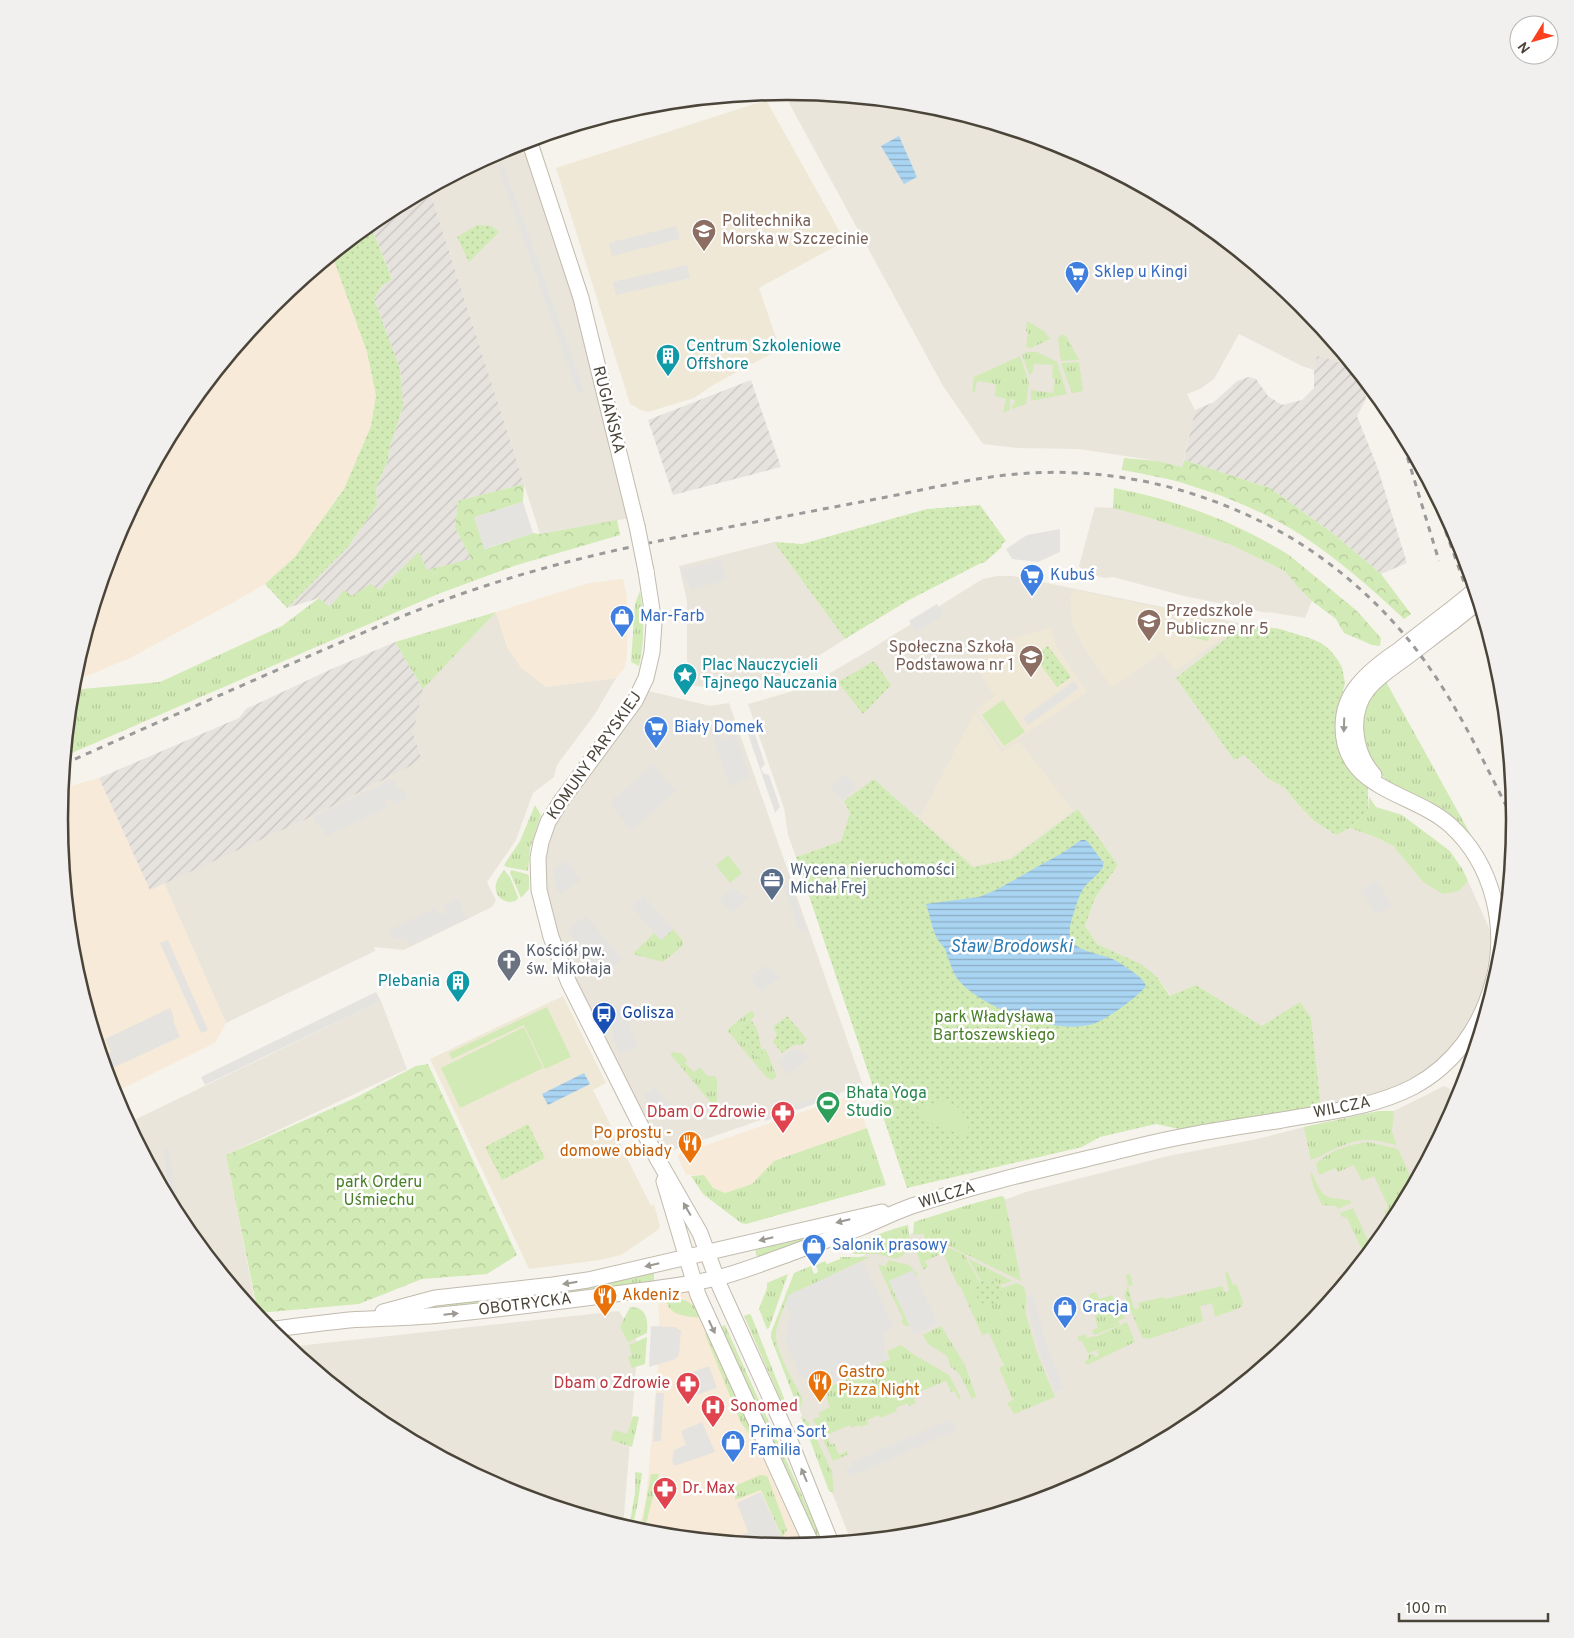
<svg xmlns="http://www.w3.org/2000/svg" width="1574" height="1638" viewBox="0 0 1574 1638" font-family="Overpass,sans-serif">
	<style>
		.residential { fill: #eae5da }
		.commercial { fill: #f7ead8 }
		.industrial { fill: url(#industrial-furrows) }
		.education { fill: #efe8d6 }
		.grass { fill: url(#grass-tufts) }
		.forest { fill: url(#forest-crowns) }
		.park { fill: url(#park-dots) }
		.pitch { fill: #d2eab5 }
		.parking { fill: #e5e3e0 }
		.water { fill: url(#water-rules) }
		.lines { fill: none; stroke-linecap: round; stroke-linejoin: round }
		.minor-casing { stroke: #c2bbae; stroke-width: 17 }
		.minor { stroke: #fff; stroke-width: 15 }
		.rail { stroke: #9a9a9a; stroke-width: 3; stroke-dasharray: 6 6; stroke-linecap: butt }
		.minor-bridge-casing { stroke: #c2bbae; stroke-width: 17; stroke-linecap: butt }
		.minor-bridge { stroke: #fff; stroke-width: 15 }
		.oneway { fill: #9c9892 }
		.labels { text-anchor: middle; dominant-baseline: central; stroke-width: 5; stroke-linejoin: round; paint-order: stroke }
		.education-label { font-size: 16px; fill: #785e54; stroke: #fff; text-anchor: start }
		.shop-label { font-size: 16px; fill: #366cbe; stroke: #fff; text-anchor: start }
		.culture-label { font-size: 16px; fill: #0d838f; stroke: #fff; text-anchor: start }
		.street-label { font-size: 16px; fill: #4b4439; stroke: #fff }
		.service-label { font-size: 16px; fill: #4e5e75; stroke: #fff; text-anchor: start }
		.worship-label { font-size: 16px; fill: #5b616d; stroke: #fff; text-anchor: start }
		.transit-label { font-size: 16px; fill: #164399; stroke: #fff; text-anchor: start }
		.park-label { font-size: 16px; fill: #4a7f2a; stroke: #fff }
		.leisure-label { font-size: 16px; fill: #27864d; stroke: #fff; text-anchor: start }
		.health-label { font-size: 16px; fill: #be3a42; stroke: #fff; text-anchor: end }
		.food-label { font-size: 16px; fill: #c56008; stroke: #fff; text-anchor: start }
		.water-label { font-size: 18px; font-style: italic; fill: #2e7ab2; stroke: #fff }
		.rim { fill: none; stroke: #4b4439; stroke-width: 2.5 }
	</style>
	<defs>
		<pattern id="industrial-furrows" width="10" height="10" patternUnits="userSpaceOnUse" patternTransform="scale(1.25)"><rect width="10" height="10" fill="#e6e2dd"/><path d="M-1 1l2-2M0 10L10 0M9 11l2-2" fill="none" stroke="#c7c3be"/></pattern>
		<pattern id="grass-tufts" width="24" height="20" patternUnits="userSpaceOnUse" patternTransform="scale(1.25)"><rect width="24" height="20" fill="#d2eab5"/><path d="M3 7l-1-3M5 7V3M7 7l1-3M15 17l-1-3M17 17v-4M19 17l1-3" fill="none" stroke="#b6ca9c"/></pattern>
		<pattern id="forest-crowns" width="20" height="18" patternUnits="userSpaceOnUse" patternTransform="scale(1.25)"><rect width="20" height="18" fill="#d2eab5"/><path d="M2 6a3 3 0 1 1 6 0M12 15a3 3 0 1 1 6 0" fill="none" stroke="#b6ca9c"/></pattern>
		<pattern id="park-dots" width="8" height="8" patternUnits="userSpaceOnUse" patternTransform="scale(1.25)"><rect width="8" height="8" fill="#d2eab5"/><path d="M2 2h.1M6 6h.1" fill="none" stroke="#b6ca9c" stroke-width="1.8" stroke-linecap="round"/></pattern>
		<pattern id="water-rules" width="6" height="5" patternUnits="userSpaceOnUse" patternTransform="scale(1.25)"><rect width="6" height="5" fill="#a9d4f2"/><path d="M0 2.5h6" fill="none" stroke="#8caec5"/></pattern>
	</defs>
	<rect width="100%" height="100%" fill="#f6f3ec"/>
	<g class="residential">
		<path d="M803,92L929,105L1066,146L1192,214L1302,304L1354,369L1333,360L1317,357L1314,370L1302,366L1239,334L1214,379L1200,389L1187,394L1195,410L1182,467L1158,461L1079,449L1017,448L983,444L943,386L789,103L793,96Z"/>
		<path d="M528,150L585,324L630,518L540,534L429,189L482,160Z"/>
		<path d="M1095,507L1113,508L1153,519L1231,545L1285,571L1298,587L1312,601L1305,618L1269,612L1268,613L1184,596L1113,577L1106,578L1084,573L1079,566Z"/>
		<path d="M774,542L845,639L793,672L726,689L687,685V601L679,566Z"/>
		<path d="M997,576H1013L1244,624L1176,678L1234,760L1244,755L1270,780L1285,788L1295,801L1314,821L1336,835L1350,828L1375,837L1393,846L1423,882L1459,891L1468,881L1493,937L1482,994L1454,1050L1407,1086L1373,1097L1321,1106L1311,1018L1262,1026L1196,985L1171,996L1157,977L1121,955L1097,944L1085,926L1095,898L1118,865L1078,809L1011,859L973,867L874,779L850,813L841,841L796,857L788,835L784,808L748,704L790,692L811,684L868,651L976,583L983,579Z"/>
		<path d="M496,612L508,649L546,687L616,678L595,714L557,765L554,777L533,793L516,840L487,882L496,900L492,907L404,950L374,947L375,951L226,1023L164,883L311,817L422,760L413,734L423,689Z"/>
		<path d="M645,690L710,706L729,703L863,1085L659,1155L620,1080L548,917L541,863L553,822Z"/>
		<path d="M381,1001L407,1069L226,1155L258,1317L181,1223L128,1123Z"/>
		<path d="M1444,1086L1449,1088L1457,1103L1392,1224L1302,1334L1191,1425L1065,1492L929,1533L851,1541L772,1339L787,1290L915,1232L1026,1192L1168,1156L1257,1139L1308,1126L1379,1111L1392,1112Z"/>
		<path d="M619,1311L638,1343L623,1527L508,1492L382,1424L288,1347Z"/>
	</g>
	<g class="commercial">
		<path d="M333,254L367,352L376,395L371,426L344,489L295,557L265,584L232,603L130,658L72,682L114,540L182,414L272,304Z"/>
		<path d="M623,579L627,597V656L624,669L616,678L546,687L521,668L508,649L496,612L589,583Z"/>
		<path d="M99,778L150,889L164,883L226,1023L215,1043L113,1093L73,961L59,819L61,792L73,785Z"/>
		<path d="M855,1094L867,1128L774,1161L752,1184L725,1193L713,1188L704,1175H686L677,1155Z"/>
		<path d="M691,1286L808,1545L787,1547L645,1533L638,1531L646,1499L660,1345L658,1292Z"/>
	</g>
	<g class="industrial">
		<path d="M429,189L524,484L458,501L455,527L471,559L430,572L427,570L419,553L379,590L352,596L330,607L319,598L287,608L347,548L377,505L376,488L388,460L389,449L403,407L400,369L374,299L382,286L392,278L370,224L383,213Z"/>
		<path d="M1317,356L1333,360L1354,369L1359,377L1365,392L1366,399L1357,416L1377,466L1407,563L1381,574L1335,535L1270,488L1184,460L1195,410L1214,402L1237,381L1249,377L1256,379L1268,396L1282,405L1302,400L1314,388V370Z"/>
		<path d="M751,380L781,467L673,495L648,420Z"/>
		<path d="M395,642L423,689L413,734L422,760L311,817L150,890L99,778L239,718L246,709L334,668Z"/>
	</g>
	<g class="education">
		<path d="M766,100L845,241L759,288L780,349L713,385L694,398L648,412L641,410L630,404L556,168Z"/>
		<path d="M1076,590L1079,591L1241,625L1175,671L1162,652L1112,688L1083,646L1072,623L1070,599L1073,591Z"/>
		<path d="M1050,627L1058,649L1087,692L1003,749L976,710L995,696L974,665L1010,640Z"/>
		<path d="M975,712L1002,752L1019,741L1073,811L1010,858L974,866L920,818Z"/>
		<path d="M563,996L606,1083L593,1090L651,1206L654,1204L660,1226L658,1230L621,1255L600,1260L529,1269L430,1059Z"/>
	</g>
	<g class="grass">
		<path d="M1027,321L1044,331L1050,339L1031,348L1026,347L1028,332L1026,331Z"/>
		<path d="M1061,334L1066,336L1079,360L1061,361L1058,339Z"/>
		<path d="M1028,352H1037L1057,362L1067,394L1031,401V390L1053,393L1055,379L1052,378L1053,365L1034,364L1032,374H1029L1022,354Z"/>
		<path d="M1020,356L1029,383L1026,404L1012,409V405L1014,404L1015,400L1010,399V410L1003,413L1006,399L995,396L996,384L977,381L975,392L972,391L974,377Z"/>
		<path d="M1079,362L1083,391L1072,393L1061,363Z"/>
		<path d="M1114,488C1179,501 1232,520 1289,555L1285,571L1231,545L1153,519L1113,508Z"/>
		<path d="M419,552L427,570L438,574V594L65,756L71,690L160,682L282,626L319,598L330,607L344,590L352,596L371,584L379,590Z"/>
		<path d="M640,591C644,617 645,640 639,666L631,662L635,604Z"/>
		<path d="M496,612L423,689L395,642Z"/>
		<path d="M1385,680L1472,837C1462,825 1452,814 1438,806C1422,796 1403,792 1387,780C1377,773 1372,764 1368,752C1357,719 1364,705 1385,680Z"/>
		<path d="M1369,797L1376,807L1402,815L1450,851L1463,870L1468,881L1459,891L1443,894L1423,882L1393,846L1375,837L1350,828L1368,812Z"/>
		<path d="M535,805L541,815L530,848L528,871L506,867L504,865L520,841Z"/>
		<path d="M504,870L510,877L518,897L517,900C507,906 493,897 496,884C497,879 501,874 504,870Z"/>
		<path d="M511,870L527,874L529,876V889L521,898L510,873Z"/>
		<path d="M673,929L683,941L682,946L663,962L633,954L654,933L661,940Z"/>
		<path d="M752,1011L755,1016L751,1020L749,1019L739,1028L738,1034L758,1058L763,1054L761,1049H765L767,1052L776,1075V1077L772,1080L767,1078L727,1030L749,1012Z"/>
		<path d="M672,1052L681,1053L687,1060L685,1063L694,1072L700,1067L707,1076H715L717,1079V1110L671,1055Z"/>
		<path d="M1379,1111H1394L1392,1132L1397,1145C1367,1138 1361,1137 1332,1150C1325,1153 1318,1158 1311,1160L1304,1127Z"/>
		<path d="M867,1128L886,1185L746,1224L741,1223L703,1194L691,1176L704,1175L713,1188L725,1193L752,1184L774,1161Z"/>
		<path d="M1368,1142L1398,1149L1414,1184L1391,1226L1384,1211L1389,1208L1374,1176L1362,1181L1354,1165L1338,1172L1335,1168L1319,1175L1316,1164C1328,1151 1351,1144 1368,1142Z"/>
		<path d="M1310,1173H1312C1324,1199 1322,1197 1350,1200L1351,1203L1338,1209L1336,1206L1322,1205L1314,1188Z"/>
		<path d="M1001,1196L1004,1197L1005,1200L1021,1281L949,1246L915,1248V1246L925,1245L924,1234L913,1235L914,1222L968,1205Z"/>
		<path d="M1353,1208L1372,1249L1364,1254L1347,1218L1341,1216L1340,1213Z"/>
		<path d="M908,1225L911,1250L896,1259L878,1254H854L851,1252C858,1239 893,1229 908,1225Z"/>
		<path d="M838,1229L758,1259L755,1250Z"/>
		<path d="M949,1248L964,1254L980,1283L977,1286V1298L983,1304L1002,1290V1288L1017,1283L1024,1287L1027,1300L1025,1307L1027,1318L1037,1353L1055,1397L1014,1414L1007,1403L1013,1400L999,1368L1004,1365L989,1333L982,1335L960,1286H958L943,1253L925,1261L928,1267L923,1270L916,1250Z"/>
		<path d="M840,1257H870L789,1295C784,1307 778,1320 776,1332C774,1350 794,1381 802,1398L801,1406L798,1408L771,1338V1333L794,1273L811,1266L814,1274L818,1272L816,1265L825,1261L827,1264L840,1259Z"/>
		<path d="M968,1258L1012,1281L1000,1285L999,1283L983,1280L981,1282Z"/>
		<path d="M888,1260L909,1265L918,1274L915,1276L913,1271L889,1281L910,1327L904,1325L901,1320L903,1319L878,1265L886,1266Z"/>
		<path d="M654,1269V1282L596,1288L527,1300L403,1313L410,1309Z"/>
		<path d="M1228,1272L1233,1285L1236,1284L1243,1301L1242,1307L1215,1317L1212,1303L1200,1306L1203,1321L1148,1339L1142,1337L1124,1295L1128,1286L1126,1275L1130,1274L1133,1285L1128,1286L1134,1309L1139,1308L1138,1303L1164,1297L1165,1299L1223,1286L1224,1292L1229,1291L1225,1273Z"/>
		<path d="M788,1274L769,1328L767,1329L759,1309L767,1288V1283Z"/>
		<path d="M1096,1292L1099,1299L1112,1295L1115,1304L1119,1303L1125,1318L1118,1321L1120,1325L1094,1335L1092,1330L1098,1328L1089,1294Z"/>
		<path d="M665,1297C684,1297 693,1302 703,1318C686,1316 668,1317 665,1297Z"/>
		<path d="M630,1307C647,1307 648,1320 647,1333L628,1342L620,1327Z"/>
		<path d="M749,1314L751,1315L789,1411L785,1410L744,1316Z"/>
		<path d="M1127,1322L1135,1342L1087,1365L1085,1362L1089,1358L1088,1355L1093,1353L1095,1357L1099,1356L1097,1351L1100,1349L1088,1353L1082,1341H1079L1077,1337L1085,1334L1087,1338L1094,1336L1095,1337Z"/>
		<path d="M725,1325L824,1544H817L718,1328Z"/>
		<path d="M941,1326L965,1365L976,1396L972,1399L960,1375L950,1366L947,1356L928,1344L923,1335Z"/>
		<path d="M709,1332L762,1452L740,1421L705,1334Z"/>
		<path d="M647,1337L645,1364L632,1368L628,1358L632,1355L629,1345Z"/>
		<path d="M901,1345L913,1354L949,1375L961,1398L958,1399L955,1391L951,1392L946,1381L921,1391L922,1394L914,1398L916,1403L909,1406L907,1403L896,1408L897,1411L880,1418L879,1415L867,1420L868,1424L861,1427L859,1425L851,1428L850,1425L827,1435L831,1445L834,1443L839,1455L847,1451L849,1454L833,1461L813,1419L820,1417L819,1413L830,1407L826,1397L828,1396L825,1389L890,1359L887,1351Z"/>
		<path d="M633,1416L639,1417L632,1447L611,1440L614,1430L627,1434Z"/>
		<path d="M801,1416L809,1423L832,1472L834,1493L829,1491Z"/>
		<path d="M635,1472L642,1473L638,1502L632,1529L629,1528L635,1493Z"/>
		<path d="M651,1474H659L644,1531L642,1524Z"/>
		<path d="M760,1475L767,1476L768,1478L787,1530L782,1537L761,1490L735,1500V1487L737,1485Z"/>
	</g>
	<g class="forest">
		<path d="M1124,458L1158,461L1182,467L1184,460L1270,488L1335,535L1381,574L1411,614L1404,619C1372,589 1338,559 1301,535C1267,513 1228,497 1189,485C1168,478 1144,474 1122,470Z"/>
		<path d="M524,484L523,502L475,517L485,549L533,533L540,534L617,520L620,535L517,565L438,594V574L427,570L471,559L455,527L458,501Z"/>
		<path d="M1289,555L1357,611L1381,638L1380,646L1372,645L1344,633L1336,619L1312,601L1298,587L1285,571Z"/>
		<path d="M428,1064L517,1255L487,1274L422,1279L359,1304L258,1313L226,1155L355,1098L416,1066Z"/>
	</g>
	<g class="park">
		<path d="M370,224L392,279L382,286L374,299L400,369L403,407L389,449L388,460L376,488L377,505L347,548L287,608L265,584L295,557L344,489L371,426L376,395L367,352L332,255Z"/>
		<path d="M477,225L491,226L499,232L469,262L457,237Z"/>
		<path d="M980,505L1006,541L1002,544V547L985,562L979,564L907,601L845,639L774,542L802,544L927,509Z"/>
		<path d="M1244,624L1280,629L1312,639L1321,643L1330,650L1337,659L1342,667L1345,683L1336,719L1338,746L1345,763L1368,787V812L1350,828L1336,835L1314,821L1295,801L1285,788L1270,780L1244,755L1234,760L1176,678Z"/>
		<path d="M1048,646L1071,677L1057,687L1034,656Z"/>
		<path d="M874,661L891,685L863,714L838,682Z"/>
		<path d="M874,779L973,867L1011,859L1078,809L1118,865L1095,898L1085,926L1097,944L1141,964L1157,977L1170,996L1196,985L1262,1026L1300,1002L1311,1018L1321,1106L1179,1129L1156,1124L1100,1137L1082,1147L907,1188L796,857L841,841L850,813L844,801Z"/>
		<path d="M787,1016L807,1039L802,1045H793L782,1053L773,1042L777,1035L773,1027Z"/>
		<path d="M749,1019C761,1028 758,1042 763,1054L761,1058L755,1056L738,1034L739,1028Z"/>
		<path d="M528,1124L545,1158L502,1180L485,1147Z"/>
		<circle cx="989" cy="1292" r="13"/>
	</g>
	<g class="pitch">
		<path d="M1189,622L1211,626L1208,641L1186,636Z"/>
		<path d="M1003,700L1025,732L1004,746L982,715Z"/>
		<path d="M728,855L742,873L730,883L716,865Z"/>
		<path d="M547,1007L571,1057L545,1069L524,1025L452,1059L449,1053Z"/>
		<path d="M524,1027L543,1068L460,1108L441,1068Z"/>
		<path d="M942,1101L961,1109L971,1135C952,1133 935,1127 920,1115L918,1107Z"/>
	</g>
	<g class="parking">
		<path d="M497,165L504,166L585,393L577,392Z"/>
		<path d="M676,226L680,239L612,256L609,243Z"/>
		<path d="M687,265L690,278L616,295L613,282Z"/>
		<path d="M523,502L533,533L484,549L474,517Z"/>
		<path d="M1060,529V552L1038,562L1012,559L1006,549L1027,535Z"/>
		<path d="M721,559L726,580L691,590L689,583L683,577L681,569Z"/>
		<path d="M937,604L944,615L916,632L909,621Z"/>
		<path d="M1074,681L1079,688L1028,725L1023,718Z"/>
		<path d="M713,719L721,740L736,735L750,776L730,787L708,722Z"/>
		<path d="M747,731L754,732L765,764L761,769L763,773L769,775L780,807L775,813Z"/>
		<path d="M653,764L676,791L631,831L610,802Z"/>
		<path d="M846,774L857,788L841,800L830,786Z"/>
		<path d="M393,779L396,786L405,792L408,798L394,805L391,798L384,801L387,808L326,836L323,830L316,823L313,817Z"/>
		<path d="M566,860L581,880L560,895L557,891L553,870Z"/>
		<path d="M1377,881L1392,906L1376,914L1361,889Z"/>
		<path d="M790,882L807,931L799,930L784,887Z"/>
		<path d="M733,888L749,898L731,913L719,899Z"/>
		<path d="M644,896L673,929L661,940L631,906Z"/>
		<path d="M457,898L467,919L410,945L407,940L392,937L389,930L435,908L439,915L446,912L443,905Z"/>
		<path d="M586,916L622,959L602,977L567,930Z"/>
		<path d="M168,940L208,1030L201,1033L160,943Z"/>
		<path d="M764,966L775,971L780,977L761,992L750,977Z"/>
		<path d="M376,992L381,1001L205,1085L201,1077Z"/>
		<path d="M170,1008L173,1015L174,1023L180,1037L106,1071L102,1056L111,1052L105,1039Z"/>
		<path d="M623,1008L638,1048L620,1054L606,1016L612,1011Z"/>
		<path d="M793,1049L806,1054L809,1058L788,1075L778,1061Z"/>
		<path d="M655,1087L671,1105L667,1108L655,1111L643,1096Z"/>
		<path d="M838,1090L840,1095L765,1121L763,1115Z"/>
		<path d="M169,1149L181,1223L171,1205L163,1150Z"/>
		<path d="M863,1261L893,1327L882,1335L885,1342L884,1351L888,1359L831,1385L827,1377L802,1379L785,1341L788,1330L787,1323L791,1317L786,1303L789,1295Z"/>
		<path d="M913,1270L938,1324L914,1335L889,1281Z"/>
		<path d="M1033,1295L1046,1343L1064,1389L1055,1392L1039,1351L1033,1330L1026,1296Z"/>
		<path d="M651,1326L675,1327L681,1331L679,1354L676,1359L649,1367Z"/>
		<path d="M709,1366L717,1388L682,1400L687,1374Z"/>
		<path d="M656,1393H664L661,1441L653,1442Z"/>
		<path d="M951,1419L957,1430L850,1477L846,1468L853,1465L852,1462Z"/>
		<path d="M702,1422L715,1452L674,1466L672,1460L674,1450L686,1445L681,1431Z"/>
		<path d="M761,1492L786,1547L743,1543L742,1535L748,1532L737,1503Z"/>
	</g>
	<g class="water">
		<path d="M899,136L917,177L904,184L881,146Z"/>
		<path d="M1081,840H1085L1088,842L1103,862V867C1098,876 1088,881 1083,889C1078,897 1076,907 1073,915C1061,950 1084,949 1110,958C1118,961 1126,967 1133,972C1138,976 1144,980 1146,986C1138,997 1106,1020 1093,1024C1056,1035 987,1010 961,983C952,974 950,961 945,949C943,945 940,944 938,940C932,930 930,915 926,904L979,897L996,890L1064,852Z"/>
		<path d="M584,1073L590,1084L548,1105L542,1094Z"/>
	</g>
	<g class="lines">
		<defs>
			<g id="minor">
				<path d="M529,140L581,298L637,526"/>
				<path d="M646,571L654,623L652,652L646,678L635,701L561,801L548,822L541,842L538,858L539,890L551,937L569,983L657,1158L700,1233L720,1287L790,1441L831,1543"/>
				<path d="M1374,775C1354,753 1348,714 1368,689C1377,678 1389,670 1400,662C1418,649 1435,635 1453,622"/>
				<path d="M664,1181L698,1295L812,1545"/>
				<path d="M383,1312L435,1298L553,1285L588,1280L882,1212"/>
				<path d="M268,1330C295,1326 322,1323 349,1320C379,1318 410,1318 440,1315C494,1310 547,1303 601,1296C640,1290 679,1287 717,1278C744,1271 769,1261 794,1252C817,1243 840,1236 862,1227C879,1220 895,1212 912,1206C984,1182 1058,1166 1131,1148C1181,1135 1231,1128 1282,1120C1326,1112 1372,1108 1413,1087C1454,1065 1481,1027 1493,982C1508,927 1493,864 1450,825C1413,792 1343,790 1343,727C1343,712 1348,697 1358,685C1369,671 1384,660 1399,650C1415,637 1432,624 1449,611"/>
			</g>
		</defs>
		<use href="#minor" class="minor-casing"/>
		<use href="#minor" class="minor"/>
		<g class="rail">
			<path d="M1397,423L1439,561"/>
			<path d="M1431,485L1447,535L1502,687"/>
			<path d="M64,764C140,730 216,697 293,663C356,636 419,607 485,586C594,550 706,532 818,510C850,504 883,498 916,491C954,483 992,475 1031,473C1123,468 1214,492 1293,539C1347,572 1395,617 1431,670C1464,718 1488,771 1515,823"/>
			<path d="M1510,827L1514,834"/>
		</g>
		<defs>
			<g id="minor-bridge">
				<path d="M637,526L646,571"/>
				<path d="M1449,611L1475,590"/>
				<path d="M1453,622L1478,602"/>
			</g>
		</defs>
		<use href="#minor-bridge" class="minor-bridge-casing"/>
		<use href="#minor-bridge" class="minor-bridge"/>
	</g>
	<defs><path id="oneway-solid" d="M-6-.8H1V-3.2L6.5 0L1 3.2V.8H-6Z" transform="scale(1.25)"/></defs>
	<g class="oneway">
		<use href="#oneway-solid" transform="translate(1344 725) rotate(92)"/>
		<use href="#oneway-solid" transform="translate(687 1209) rotate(-120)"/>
		<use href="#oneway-solid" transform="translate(843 1221) rotate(166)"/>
		<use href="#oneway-solid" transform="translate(766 1239) rotate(167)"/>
		<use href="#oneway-solid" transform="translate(652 1265) rotate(167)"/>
		<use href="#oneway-solid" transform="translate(570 1283) rotate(171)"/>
		<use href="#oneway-solid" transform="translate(451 1314) rotate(-6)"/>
		<use href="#oneway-solid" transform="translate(712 1327) rotate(65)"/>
		<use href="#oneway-solid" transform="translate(804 1475) rotate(-113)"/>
	</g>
	<defs>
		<symbol id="university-pin" viewBox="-11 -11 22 30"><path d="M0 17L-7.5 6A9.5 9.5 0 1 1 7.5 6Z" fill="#8d6e63" stroke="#fff"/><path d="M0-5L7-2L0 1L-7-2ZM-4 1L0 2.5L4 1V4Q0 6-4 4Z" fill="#fff"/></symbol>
		<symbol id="supermarket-pin" viewBox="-11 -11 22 30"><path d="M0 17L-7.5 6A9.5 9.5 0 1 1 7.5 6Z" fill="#3f7fe0" stroke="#fff"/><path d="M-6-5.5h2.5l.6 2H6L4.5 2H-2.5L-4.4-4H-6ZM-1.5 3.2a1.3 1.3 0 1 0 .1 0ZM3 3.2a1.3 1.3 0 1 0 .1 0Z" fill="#fff"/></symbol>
		<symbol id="building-pin" viewBox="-11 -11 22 30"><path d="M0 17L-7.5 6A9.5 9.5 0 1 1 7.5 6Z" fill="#0f9aa8" stroke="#fff"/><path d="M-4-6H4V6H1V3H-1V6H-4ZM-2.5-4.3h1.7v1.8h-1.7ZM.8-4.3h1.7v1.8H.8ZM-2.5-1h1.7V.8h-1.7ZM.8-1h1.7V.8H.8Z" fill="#fff"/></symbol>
		<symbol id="shop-pin" viewBox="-11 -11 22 30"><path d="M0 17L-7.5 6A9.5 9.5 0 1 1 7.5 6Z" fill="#3f7fe0" stroke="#fff"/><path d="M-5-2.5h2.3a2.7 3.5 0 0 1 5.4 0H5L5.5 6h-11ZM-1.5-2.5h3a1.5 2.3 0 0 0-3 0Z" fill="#fff"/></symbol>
		<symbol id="school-pin" viewBox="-11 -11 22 30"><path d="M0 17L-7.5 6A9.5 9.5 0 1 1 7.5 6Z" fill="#8d6e63" stroke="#fff"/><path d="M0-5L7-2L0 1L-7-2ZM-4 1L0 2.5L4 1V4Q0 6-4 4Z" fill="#fff"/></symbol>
		<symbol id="sight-pin" viewBox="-11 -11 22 30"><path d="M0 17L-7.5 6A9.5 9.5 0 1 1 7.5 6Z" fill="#0f9aa8" stroke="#fff"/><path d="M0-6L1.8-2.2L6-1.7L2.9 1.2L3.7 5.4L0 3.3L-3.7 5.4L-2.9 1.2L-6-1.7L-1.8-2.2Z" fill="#fff"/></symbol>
		<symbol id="office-pin" viewBox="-11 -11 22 30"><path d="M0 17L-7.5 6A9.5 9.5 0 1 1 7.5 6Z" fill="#5c6f8a" stroke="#fff"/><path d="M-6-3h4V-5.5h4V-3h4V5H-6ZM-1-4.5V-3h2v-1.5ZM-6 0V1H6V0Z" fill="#fff"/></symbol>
		<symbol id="church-pin" viewBox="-11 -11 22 30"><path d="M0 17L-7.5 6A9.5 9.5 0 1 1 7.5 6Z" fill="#6b7280" stroke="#fff"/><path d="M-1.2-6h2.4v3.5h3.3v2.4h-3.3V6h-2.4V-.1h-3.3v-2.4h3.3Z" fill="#fff"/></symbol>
		<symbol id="bus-pin" viewBox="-11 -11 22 30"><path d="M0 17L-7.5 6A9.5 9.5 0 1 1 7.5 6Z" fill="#1a4fb4" stroke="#fff"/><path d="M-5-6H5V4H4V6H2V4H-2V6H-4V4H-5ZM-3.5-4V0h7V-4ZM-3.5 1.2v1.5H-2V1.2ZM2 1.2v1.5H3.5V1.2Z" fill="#fff"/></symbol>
		<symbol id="stadium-pin" viewBox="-11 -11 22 30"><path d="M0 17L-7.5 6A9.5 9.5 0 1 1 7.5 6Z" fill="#2e9e5b" stroke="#fff"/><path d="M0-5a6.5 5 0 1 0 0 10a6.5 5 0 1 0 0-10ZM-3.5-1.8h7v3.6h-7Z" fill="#fff"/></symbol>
		<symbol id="pharmacy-pin" viewBox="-11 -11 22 30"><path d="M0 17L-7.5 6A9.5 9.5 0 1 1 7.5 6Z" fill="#e0444e" stroke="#fff"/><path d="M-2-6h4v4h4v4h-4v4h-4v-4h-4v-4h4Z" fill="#fff"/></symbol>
		<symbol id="restaurant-pin" viewBox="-11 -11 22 30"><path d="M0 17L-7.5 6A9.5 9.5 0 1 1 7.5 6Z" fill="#e8710a" stroke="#fff"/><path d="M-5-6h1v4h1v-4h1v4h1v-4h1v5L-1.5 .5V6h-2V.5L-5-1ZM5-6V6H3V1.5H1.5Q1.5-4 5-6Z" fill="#fff"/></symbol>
		<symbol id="hospital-pin" viewBox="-11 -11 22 30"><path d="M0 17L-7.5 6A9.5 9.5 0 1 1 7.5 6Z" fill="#e0444e" stroke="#fff"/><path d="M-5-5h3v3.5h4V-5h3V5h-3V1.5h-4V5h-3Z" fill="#fff"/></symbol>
	</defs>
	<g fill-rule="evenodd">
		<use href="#university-pin" x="690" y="217" width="28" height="38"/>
		<use href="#supermarket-pin" x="1063" y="259" width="28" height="38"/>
		<use href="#building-pin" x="654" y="342" width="28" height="38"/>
		<use href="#supermarket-pin" x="1018" y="562" width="28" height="38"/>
		<use href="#shop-pin" x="608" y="603" width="28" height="38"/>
		<use href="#school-pin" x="1135" y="607" width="28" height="38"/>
		<use href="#school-pin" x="1017" y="643" width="28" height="38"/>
		<use href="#sight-pin" x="671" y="661" width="28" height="38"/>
		<use href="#supermarket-pin" x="642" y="714" width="28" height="38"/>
		<use href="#office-pin" x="758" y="866" width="28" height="38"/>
		<use href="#church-pin" x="495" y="947" width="28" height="38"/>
		<use href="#building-pin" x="444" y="968" width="28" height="38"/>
		<use href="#bus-pin" x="590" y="1000" width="28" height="38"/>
		<use href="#stadium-pin" x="814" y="1089" width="28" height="38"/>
		<use href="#pharmacy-pin" x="769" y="1099" width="28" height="38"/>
		<use href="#restaurant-pin" x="676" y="1129" width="28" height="38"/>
		<use href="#shop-pin" x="800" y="1232" width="28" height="38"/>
		<use href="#restaurant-pin" x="591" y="1282" width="28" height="38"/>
		<use href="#shop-pin" x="1051" y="1294" width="28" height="38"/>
		<use href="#restaurant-pin" x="806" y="1368" width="28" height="38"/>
		<use href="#pharmacy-pin" x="674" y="1370" width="28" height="38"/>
		<use href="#hospital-pin" x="699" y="1393" width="28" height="38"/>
		<use href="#shop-pin" x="719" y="1428" width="28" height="38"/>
		<use href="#pharmacy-pin" x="651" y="1475" width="28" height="38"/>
	</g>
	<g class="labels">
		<g class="education-label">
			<text x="722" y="222">Politechnika<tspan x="722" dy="18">Morska w Szczecinie</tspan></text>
			<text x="1166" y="612">Przedszkole<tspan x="1166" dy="18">Publiczne nr 5</tspan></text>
			<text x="1014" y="648" text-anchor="end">Społeczna Szkoła<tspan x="1014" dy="18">Podstawowa nr 1</tspan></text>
		</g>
		<g class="shop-label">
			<text x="1094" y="273">Sklep u Kingi</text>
			<text x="1050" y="576">Kubuś</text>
			<text x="640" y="617">Mar-Farb</text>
			<text x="674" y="728">Biały Domek</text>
			<text x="832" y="1246">Salonik prasowy</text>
			<text x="1082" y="1308">Gracja</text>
			<text x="750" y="1433">Prima Sort<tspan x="750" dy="18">Familia</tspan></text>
		</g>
		<g class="culture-label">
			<text x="686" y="347">Centrum Szkoleniowe<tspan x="686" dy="18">Offshore</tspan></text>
			<text x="702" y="666">Plac Nauczycieli<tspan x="702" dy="18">Tajnego Nauczania</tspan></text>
			<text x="440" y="982" text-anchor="end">Plebania</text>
		</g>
		<g class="street-label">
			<text transform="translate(608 410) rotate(76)">RUGIAŃSKA</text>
			<text transform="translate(595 756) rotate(-55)">KOMUNY PARYSKIEJ</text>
			<text transform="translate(1342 1108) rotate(-11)">WILCZA</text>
			<text transform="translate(947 1196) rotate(-17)">WILCZA</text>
			<text transform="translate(525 1305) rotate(-7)">OBOTRYCKA</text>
		</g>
		<g class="service-label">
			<text x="790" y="871">Wycena nieruchomości<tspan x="790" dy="18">Michał Frej</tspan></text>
		</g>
		<g class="worship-label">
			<text x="526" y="952">Kościół pw.<tspan x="526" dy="18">św. Mikołaja</tspan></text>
		</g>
		<g class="transit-label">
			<text x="622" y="1014">Golisza</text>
		</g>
		<g class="park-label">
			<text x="994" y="1018">park Władysława<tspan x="994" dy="18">Bartoszewskiego</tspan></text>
			<text x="379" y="1183">park Orderu<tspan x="379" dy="18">Uśmiechu</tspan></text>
		</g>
		<g class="leisure-label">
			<text x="846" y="1094">Bhata Yoga<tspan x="846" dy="18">Studio</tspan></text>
		</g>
		<g class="health-label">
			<text x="766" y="1113">Dbam O Zdrowie</text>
			<text x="670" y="1384">Dbam o Zdrowie</text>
			<text x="730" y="1407" text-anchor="start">Sonomed</text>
			<text x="682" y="1489" text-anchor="start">Dr. Max</text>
		</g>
		<g class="food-label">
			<text x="672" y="1134" text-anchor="end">Po prostu -<tspan x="672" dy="18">domowe obiady</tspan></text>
			<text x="622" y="1296">Akdeniz</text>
			<text x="838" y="1373">Gastro<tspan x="838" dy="18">Pizza Night</tspan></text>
		</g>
		<g class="water-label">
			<text x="1011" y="947">Staw Brodowski</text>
		</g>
	</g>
	<path d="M0 0H1574V1638H0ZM68 819a719 719 0 1 1 1438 0a719 719 0 1 1-1438 0Z" fill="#f1f0ef" fill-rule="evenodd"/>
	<path class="rim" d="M68 819a719 719 0 1 1 1438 0a719 719 0 1 1-1438 0Z"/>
	<g transform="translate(1534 40) rotate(233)"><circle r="24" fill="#ffffff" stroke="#b7b4b0"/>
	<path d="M0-4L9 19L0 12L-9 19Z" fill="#fc3f1d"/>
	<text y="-8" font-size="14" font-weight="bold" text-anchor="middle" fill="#4b4439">N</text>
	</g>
	<path d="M1399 1613v8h149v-8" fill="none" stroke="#4b4439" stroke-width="2.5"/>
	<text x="1406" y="1613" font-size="15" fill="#4b4439" stroke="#ffffff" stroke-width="4" paint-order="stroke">100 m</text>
</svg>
